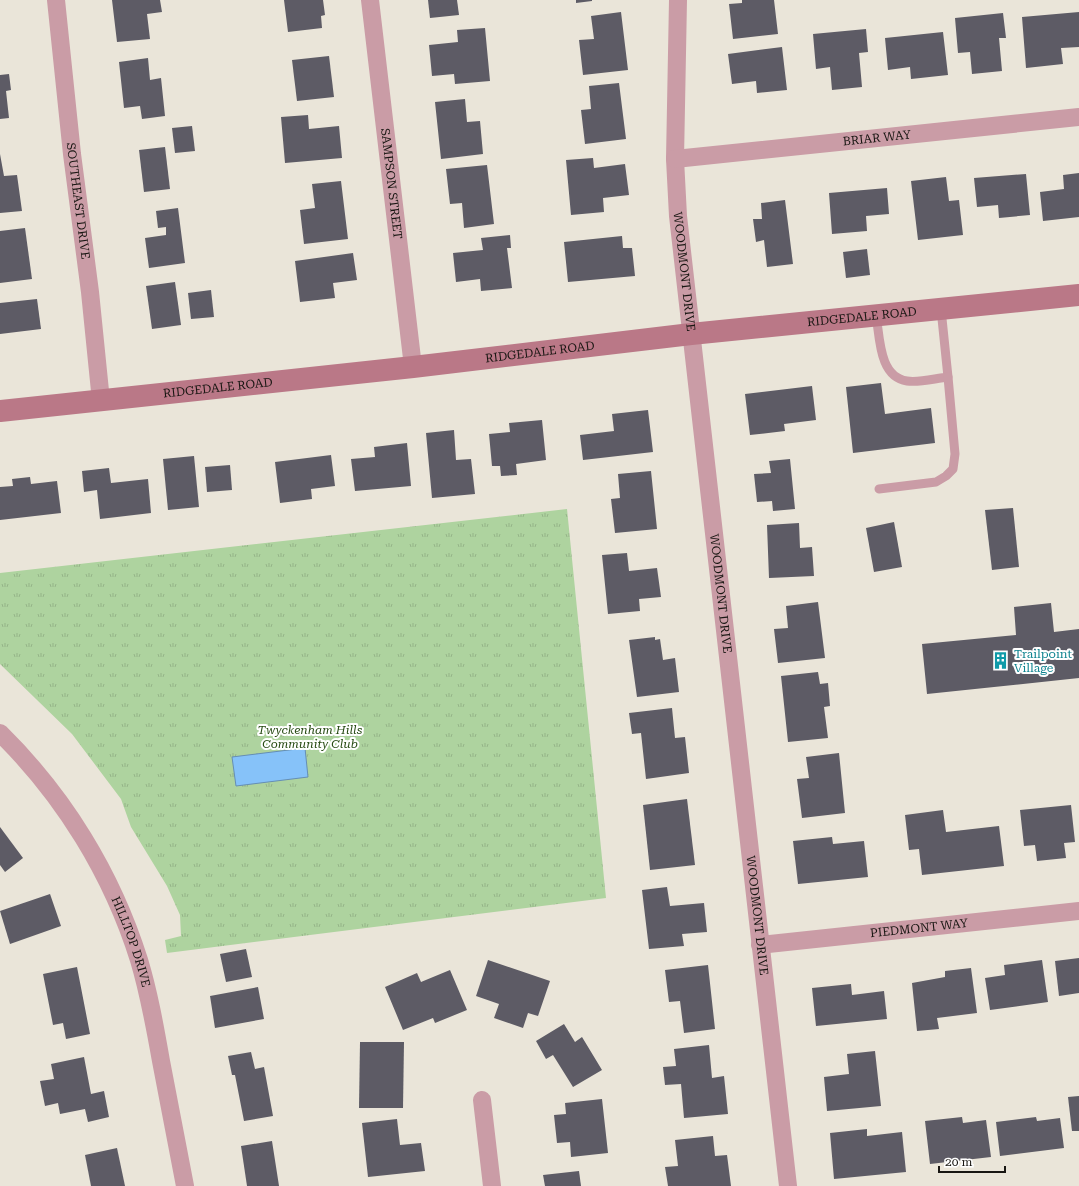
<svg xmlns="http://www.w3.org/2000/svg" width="1079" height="1186" viewBox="0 0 1079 1186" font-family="'Roboto Serif',serif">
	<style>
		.park { fill: url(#park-tufts) }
		.water { fill: #86c2f9; stroke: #658eb4 }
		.building { fill: #5d5b65 }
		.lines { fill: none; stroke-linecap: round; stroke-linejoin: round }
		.lane { stroke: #ca9ca6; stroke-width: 9 }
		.street { stroke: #ca9ca6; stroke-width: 18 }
		.secondary { stroke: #ba7887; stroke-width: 22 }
		.labels { text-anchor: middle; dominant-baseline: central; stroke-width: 4; stroke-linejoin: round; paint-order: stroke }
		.street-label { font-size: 12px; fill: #181612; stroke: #fff }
		.culture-label { font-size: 12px; fill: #0d838f; stroke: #fff; text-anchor: start }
		.park-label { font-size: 12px; font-style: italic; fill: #254911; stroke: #fff }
	</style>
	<defs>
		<pattern id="park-tufts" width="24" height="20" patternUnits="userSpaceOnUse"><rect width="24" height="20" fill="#aed39f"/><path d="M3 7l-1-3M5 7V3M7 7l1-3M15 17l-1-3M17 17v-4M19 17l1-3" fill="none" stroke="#95b488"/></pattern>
	</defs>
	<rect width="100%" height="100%" fill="#eae5d9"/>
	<path class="park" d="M567,509L606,898L167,953L165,940L181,936L180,915L167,886L131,827L121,799L72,734L0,664V573Z"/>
	<path class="water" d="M305,748L308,777L236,786L232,757Z"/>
	<g class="building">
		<path d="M112,0H160L162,12L147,14L150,39L117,42Z"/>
		<path d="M284,0H323L325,15L321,16L322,28L288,32Z"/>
		<path d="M428,0H457L459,15L430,18Z"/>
		<path d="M576,0H592V1L576,3Z"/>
		<path d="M742,0H774L778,34L733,39L729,4L742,3Z"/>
		<path d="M621,12L628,70L583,75L579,40L594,39L591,16Z"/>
		<path d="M1079,12V47L1061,48L1063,64L1026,68L1022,17Z"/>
		<path d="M1003,13L1006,38H999L1002,71L972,74L970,52L958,53L955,18Z"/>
		<path d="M485,28L490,81L455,84L454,74L432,76L429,45L458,42L457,30Z"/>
		<path d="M866,29L868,52L859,53L862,87L832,90L830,67L816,69L813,34Z"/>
		<path d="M943,32L948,75L911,79L910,67L888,70L885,38Z"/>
		<path d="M782,47L787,90L757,93L756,81L732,84L728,54Z"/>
		<path d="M329,56L334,97L297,101L292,60Z"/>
		<path d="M148,58L150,80L161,78L165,116L142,119L140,106L124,108L119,62Z"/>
		<path d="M9,74L11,90L6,91L9,118L0,119V75Z"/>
		<path d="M619,83L626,139L585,144L581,110L591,109L589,86Z"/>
		<path d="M465,99L467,122L480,121L483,154L441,159L435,102Z"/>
		<path d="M308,115L309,129L339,126L342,158L285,163L281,117Z"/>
		<path d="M192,126L195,151L175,153L172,128Z"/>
		<path d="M165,147L170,189L144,192L139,150Z"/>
		<path d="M0,154L4,176L17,175L22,211L0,213Z"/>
		<path d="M593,158L594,168L625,164L629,195L603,198L604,212L571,215L566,160Z"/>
		<path d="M487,165L494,224L464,228L462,203L450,204L446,169Z"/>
		<path d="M1079,173V217L1043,221L1040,192L1064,189L1063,175Z"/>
		<path d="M1026,174L1030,215L999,218L998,205L977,207L974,178Z"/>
		<path d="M946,177L949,201L959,200L963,235L918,240L911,181Z"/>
		<path d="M341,181L348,239L304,244L300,210L315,208L312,184Z"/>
		<path d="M887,188L889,214L866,216L867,231L832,234L829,193Z"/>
		<path d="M785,200L793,264L767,267L764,240L756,242L753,219H762L761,203Z"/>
		<path d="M178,208L185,263L149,268L145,238L166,235V227L158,228L156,211Z"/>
		<path d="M25,228L32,279L0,283V231Z"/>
		<path d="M510,235L511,248H507L512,288L481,291L480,279L456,282L453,253L483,250L481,238Z"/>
		<path d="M622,236L623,248H632L635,276L568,282L564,242Z"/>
		<path d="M867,249L870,275L846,278L843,252Z"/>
		<path d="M353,253L357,280L333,283L335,298L300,302L295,261Z"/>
		<path d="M175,282L181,325L152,329L146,286Z"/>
		<path d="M211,290L214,317L191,319L188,293Z"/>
		<path d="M37,299L41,329L0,334V303Z"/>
		<path d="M881,383L885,414L931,408L935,443L853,453L846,387Z"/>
		<path d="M812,386L816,420L784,424L785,431L750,435L745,394Z"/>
		<path d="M648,410L653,452L583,460L580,435L614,431L612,414Z"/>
		<path d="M542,420L546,460L516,464L517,475L501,476L500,466H492L489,434L510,432L509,423Z"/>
		<path d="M454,430L456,460L471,459L475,494L432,498L426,433Z"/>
		<path d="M407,443L411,486L355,491L351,459L375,457L374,447Z"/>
		<path d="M331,455L335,486L311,489L312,499L280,503L275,462Z"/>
		<path d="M194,456L199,507L168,510L163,459Z"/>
		<path d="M790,459L795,509L773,511L772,501L757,502L754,474L771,473L769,461Z"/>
		<path d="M230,465L232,490L207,492L205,467Z"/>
		<path d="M109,468L111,483L148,479L151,513L100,519L97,490L84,492L82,471Z"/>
		<path d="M651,471L657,529L615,533L611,499L620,498L618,474Z"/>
		<path d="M30,477L31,484L57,481L61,513L0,520V487L13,486L12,479Z"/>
		<path d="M1013,508L1019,567L992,570L985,510Z"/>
		<path d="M894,522L902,567L874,572L866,528Z"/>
		<path d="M799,523L800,548L812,547L814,576L769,578L767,525Z"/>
		<path d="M627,553L629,571L657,568L661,597L639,599L640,611L608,614L602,555Z"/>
		<path d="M818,602L825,658L778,663L774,629L788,628L786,606Z"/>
		<path d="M1051,603L1054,632L1079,629V678L927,694L922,644L1016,635L1014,607Z"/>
		<path d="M655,637V640L660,639L663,660L675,658L679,692L637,697L629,640Z"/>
		<path d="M818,672L820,684L828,683L830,706L824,707L828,738L788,742L781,676Z"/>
		<path d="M672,708L675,738L685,737L689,773L646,779L641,733L632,734L629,713Z"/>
		<path d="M839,753L845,813L802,818L797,779L809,778L806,757Z"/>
		<path d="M687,799L695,865L650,870L643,805Z"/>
		<path d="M1071,805L1075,842L1064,843L1066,858L1037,861L1035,845L1024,846L1020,810Z"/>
		<path d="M943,810L946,832L999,826L1004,866L922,875L919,849L909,850L905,815Z"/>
		<path d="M0,827L23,858L5,872L0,865Z"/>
		<path d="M832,837L833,844L864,841L868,877L798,884L793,841Z"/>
		<path d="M667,887L670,906L704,903L707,932L682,934L684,946L649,949L642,890Z"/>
		<path d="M50,894L61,926L10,944L0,911Z"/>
		<path d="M246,949L252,977L226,982L220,954Z"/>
		<path d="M1079,958V993L1059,996L1055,961Z"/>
		<path d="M488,960L550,981L538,1016L528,1013L523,1028L494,1018L499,1004L476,996Z"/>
		<path d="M1042,960L1048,1002L990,1010L985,978L1005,975L1004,965Z"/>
		<path d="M708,965L715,1029L684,1033L680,1001L669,1002L665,970Z"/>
		<path d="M77,967L90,1034L66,1039L63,1023L53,1025L43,974Z"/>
		<path d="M971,968L977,1013L937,1018L939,1029L917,1031L912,983L945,977V971Z"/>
		<path d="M450,970L467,1010L435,1023L433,1018L403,1030L385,987L417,973L421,982Z"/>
		<path d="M851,984L852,995L884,991L887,1019L816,1026L812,988Z"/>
		<path d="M258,987L264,1019L215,1028L210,996Z"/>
		<path d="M564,1024L575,1042L582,1037L602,1070L573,1087L553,1055L546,1059L536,1041Z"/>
		<path d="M360,1042H404L403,1108H359Z"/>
		<path d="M709,1045L712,1078L724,1076L728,1114L684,1118L681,1084L665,1085L663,1067L676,1066L674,1049Z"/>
		<path d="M875,1051L881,1106L827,1111L824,1077L849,1074L847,1054Z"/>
		<path d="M251,1052L255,1069L264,1067L273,1116L244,1121L235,1075H232L228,1056Z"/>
		<path d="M84,1057L91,1094L104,1091L109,1117L88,1122L85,1109L60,1114L58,1103L45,1106L40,1081L54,1079L51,1064Z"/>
		<path d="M1079,1096V1131H1072L1068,1097Z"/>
		<path d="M602,1099L608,1153L571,1157L570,1142L557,1143L554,1115L566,1114L565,1103Z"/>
		<path d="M962,1117L963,1123L986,1120L991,1157L930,1164L925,1121Z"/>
		<path d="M1036,1117L1037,1121L1060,1118L1064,1148L1000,1156L996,1122Z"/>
		<path d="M397,1119L400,1145L421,1143L425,1171L368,1177L362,1123Z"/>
		<path d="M867,1129V1136L902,1132L906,1172L834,1179L830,1133Z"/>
		<path d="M713,1136L715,1156L727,1155L731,1186H668L665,1167L678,1166L675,1140Z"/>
		<path d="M272,1141L279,1186H247L241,1146Z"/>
		<path d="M117,1148L125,1186H91L85,1155Z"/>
		<path d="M579,1171L581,1186H545L543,1175Z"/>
	</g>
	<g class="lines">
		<g class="lane">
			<path d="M876,315C880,338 879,377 907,381C920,383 936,378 948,377L941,309"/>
			<path d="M879,489L936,482L946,476L953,469L955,454L948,377"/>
		</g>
		<g class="street">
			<path id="s1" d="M56,0L72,154L90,292L101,401"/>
			<path id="s2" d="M370,0L413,367"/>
			<path id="s3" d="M678,0L675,159L678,216L788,1186"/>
			<path id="s4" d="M675,159L1079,117"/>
			<path id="s5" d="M0,733C64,796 112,874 139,960C149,993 155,1027 161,1061C169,1103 177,1144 185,1186"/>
			<path id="s6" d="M760,945L1079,911"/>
			<path d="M482,1100L492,1186"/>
		</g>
		<path class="secondary" id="s7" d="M0,411L413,367L691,334L1079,295"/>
	</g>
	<defs>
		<symbol id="building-bare" viewBox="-9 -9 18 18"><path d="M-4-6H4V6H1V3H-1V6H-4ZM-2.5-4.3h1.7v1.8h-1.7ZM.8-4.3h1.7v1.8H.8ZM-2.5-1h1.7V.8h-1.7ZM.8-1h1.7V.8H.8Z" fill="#0f9aa8" stroke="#fff" stroke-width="2.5" paint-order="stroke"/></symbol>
	</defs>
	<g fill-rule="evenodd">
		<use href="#building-bare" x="988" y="648" width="25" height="25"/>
	</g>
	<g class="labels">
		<g class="street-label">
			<text stroke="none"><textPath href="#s4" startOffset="203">BRIAR WAY</textPath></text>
			<text stroke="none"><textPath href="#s2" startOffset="185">SAMPSON STREET</textPath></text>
			<text stroke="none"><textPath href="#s1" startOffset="202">SOUTHEAST DRIVE</textPath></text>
			<text stroke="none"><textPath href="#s3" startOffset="272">WOODMONT DRIVE</textPath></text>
			<text stroke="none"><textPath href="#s7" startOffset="867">RIDGEDALE ROAD</textPath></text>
			<text stroke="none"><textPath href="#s7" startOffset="543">RIDGEDALE ROAD</textPath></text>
			<text stroke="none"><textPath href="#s7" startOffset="219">RIDGEDALE ROAD</textPath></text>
			<text stroke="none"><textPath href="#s3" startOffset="596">WOODMONT DRIVE</textPath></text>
			<text stroke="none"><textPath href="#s3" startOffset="920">WOODMONT DRIVE</textPath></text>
			<text stroke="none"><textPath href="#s6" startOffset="160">PIEDMONT WAY</textPath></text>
			<text stroke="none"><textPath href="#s5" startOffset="249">HILLTOP DRIVE</textPath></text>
		</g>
		<g class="culture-label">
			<text x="1014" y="654">Trailpoint<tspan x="1014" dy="14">Village</tspan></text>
		</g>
		<g class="park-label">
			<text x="310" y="730">Twyckenham Hills<tspan x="310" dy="14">Community Club</tspan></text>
		</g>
	</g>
	<path d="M939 1166v6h66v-6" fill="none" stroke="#181612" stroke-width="2"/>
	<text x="945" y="1166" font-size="12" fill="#181612" stroke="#ffffff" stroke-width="3" paint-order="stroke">20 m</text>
</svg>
